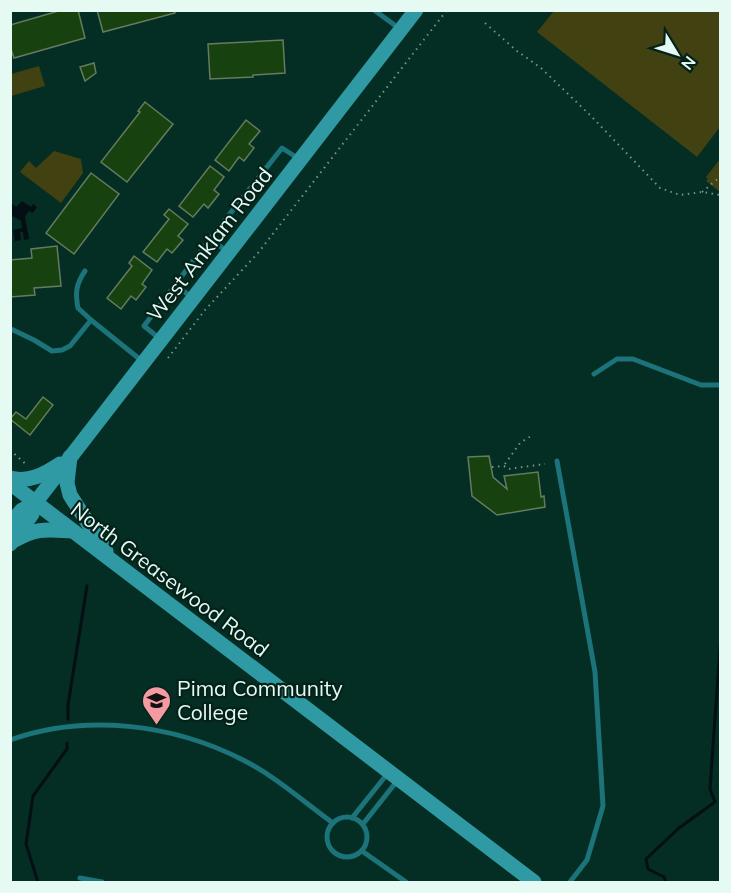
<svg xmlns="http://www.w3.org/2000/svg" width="731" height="893" viewBox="0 0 731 893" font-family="Mulish,sans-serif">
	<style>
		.green { fill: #414112 }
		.water { fill: #040f15 }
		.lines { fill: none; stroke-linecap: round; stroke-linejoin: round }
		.stream { stroke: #040f15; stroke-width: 3 }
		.building { fill: #17410e; stroke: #647b60; stroke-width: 1.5 }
		.path { stroke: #75948c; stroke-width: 2; stroke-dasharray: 1.5 4.5; stroke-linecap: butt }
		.service { stroke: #1c737a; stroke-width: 5 }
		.secondary { stroke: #2f9aa3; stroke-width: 15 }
		.labels { text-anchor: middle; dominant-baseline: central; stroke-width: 4.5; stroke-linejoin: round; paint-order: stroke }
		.street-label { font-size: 21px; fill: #e5faf3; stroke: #04221a }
		.poi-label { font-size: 21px; fill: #e5faf3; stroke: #04221a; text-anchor: start }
	</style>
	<rect width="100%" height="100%" fill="#042d23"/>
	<g class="green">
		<path d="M554,11H720V127L697,157L537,32Z"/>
		<path d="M39,66L45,86L11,96V74Z"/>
		<path d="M54,151L81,159L83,173L61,203L20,172L29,161L36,168Z"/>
		<path d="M720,159V192L706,181L708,179L706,177Z"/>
	</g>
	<path class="water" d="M22,201L31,207L33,204L37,207L33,213L29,211L25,217L29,239L24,240L23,232H20L21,240L15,241L13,230L22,228L21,221L13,216L11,219V203L16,207Z"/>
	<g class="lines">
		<g class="stream">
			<path d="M68,719V705L87,586"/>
			<path d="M38,882L26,844L33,796L67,749V743"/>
			<path d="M666,882L664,877L648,869L646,859L679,828L715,802L710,789L720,647"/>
		</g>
	</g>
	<g class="building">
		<path d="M62,10H78L85,38L14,58L10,46V25Z"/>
		<path d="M97,10H174L175,13L103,32Z"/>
		<path d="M283,40L285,73L253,75V77L210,79L208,44Z"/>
		<path d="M94,63L96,73L85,81L80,67Z"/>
		<path d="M145,102L173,124L127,182L101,162L140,112L138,111Z"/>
		<path d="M246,120L260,131L249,144L254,148L244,161L239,157L229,171L215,160Z"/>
		<path d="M210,166L224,177L214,190L219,194L208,208L204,204L193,217L179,206Z"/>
		<path d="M91,173L119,194L74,254L46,233Z"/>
		<path d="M169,209L188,224L178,236L183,240L172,253L167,249L157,262L143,252L169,219L164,215Z"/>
		<path d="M57,246L61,286L34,288L35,295L10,297V260L32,258L31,249Z"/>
		<path d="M134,256L152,270L142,284L146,287L136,300L131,296L121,309L107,298L132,266L129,263Z"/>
		<path d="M43,397L53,405L30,435L10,419L16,412L26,419Z"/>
		<path d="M489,456L493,477L507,489L504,476L538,472L541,497L544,496L545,507L497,515L472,496L468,457Z"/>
	</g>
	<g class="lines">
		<g class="path">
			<path d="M485,23L517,51L541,68L591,116L660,188L680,195L702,192L720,195"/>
			<path d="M702,192L720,177"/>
			<path d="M168,358L205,310L258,253L447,10"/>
			<path d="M10,450L28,466"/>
			<path d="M505,464L520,443L531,436"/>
			<path d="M492,467L504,466L508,469L545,464"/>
		</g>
		<g class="service">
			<path d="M374,10L400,29"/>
			<path d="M228,252L210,239L282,148L299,159"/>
			<path d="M85,271C76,284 75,293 78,308L91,320L142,361"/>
			<path d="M193,298L175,285L210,239"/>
			<path d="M11,329L34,340L52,351L62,350L70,346L91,320"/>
			<path d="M159,338L144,326L175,285"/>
			<path d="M594,374L617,359H633L701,385H720"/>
			<path d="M557,461L595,672L603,806L587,860L570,882"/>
			<path d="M10,740C85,713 173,724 243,760C275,776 304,802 333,823"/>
			<circle cx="347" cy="837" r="20"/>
			<path d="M352,818L388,773"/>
			<path d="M363,824L397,781"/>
			<path d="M362,851L406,882"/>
			<path d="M80,878L102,882"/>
		</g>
		<g class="secondary">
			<path d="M70,457L67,483L70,495L106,551"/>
			<path d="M10,478C29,483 45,474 60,464"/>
			<path d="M10,483L534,882"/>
			<path d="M10,524L22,510L35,503"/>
			<path d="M15,540C39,527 47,530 73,531"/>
			<path d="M10,544L32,514L35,503L416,10"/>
		</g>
	</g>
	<defs>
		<symbol id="university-pin" viewBox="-11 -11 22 30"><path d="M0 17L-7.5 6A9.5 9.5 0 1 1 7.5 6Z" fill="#f49aa1" stroke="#04221a"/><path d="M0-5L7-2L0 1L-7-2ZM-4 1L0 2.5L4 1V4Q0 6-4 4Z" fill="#111"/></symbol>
	</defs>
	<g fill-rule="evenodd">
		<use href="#university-pin" x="140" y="684" width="33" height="45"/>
	</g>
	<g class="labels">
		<g class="street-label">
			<text transform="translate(209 244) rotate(-52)">West Anklam Road</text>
			<text transform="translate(170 579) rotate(37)">North Greasewood Road</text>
		</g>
		<g class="poi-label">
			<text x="177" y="688">Pima Community<tspan x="177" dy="24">College</tspan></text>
		</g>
	</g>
	<rect width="731" height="893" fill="none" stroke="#e5faf3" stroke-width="24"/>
	<g transform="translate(677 54) rotate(128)" stroke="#04221a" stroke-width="4.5" paint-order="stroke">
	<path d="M0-4.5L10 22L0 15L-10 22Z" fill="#e5faf3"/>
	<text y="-9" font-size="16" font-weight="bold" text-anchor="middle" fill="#e5faf3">N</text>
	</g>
</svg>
